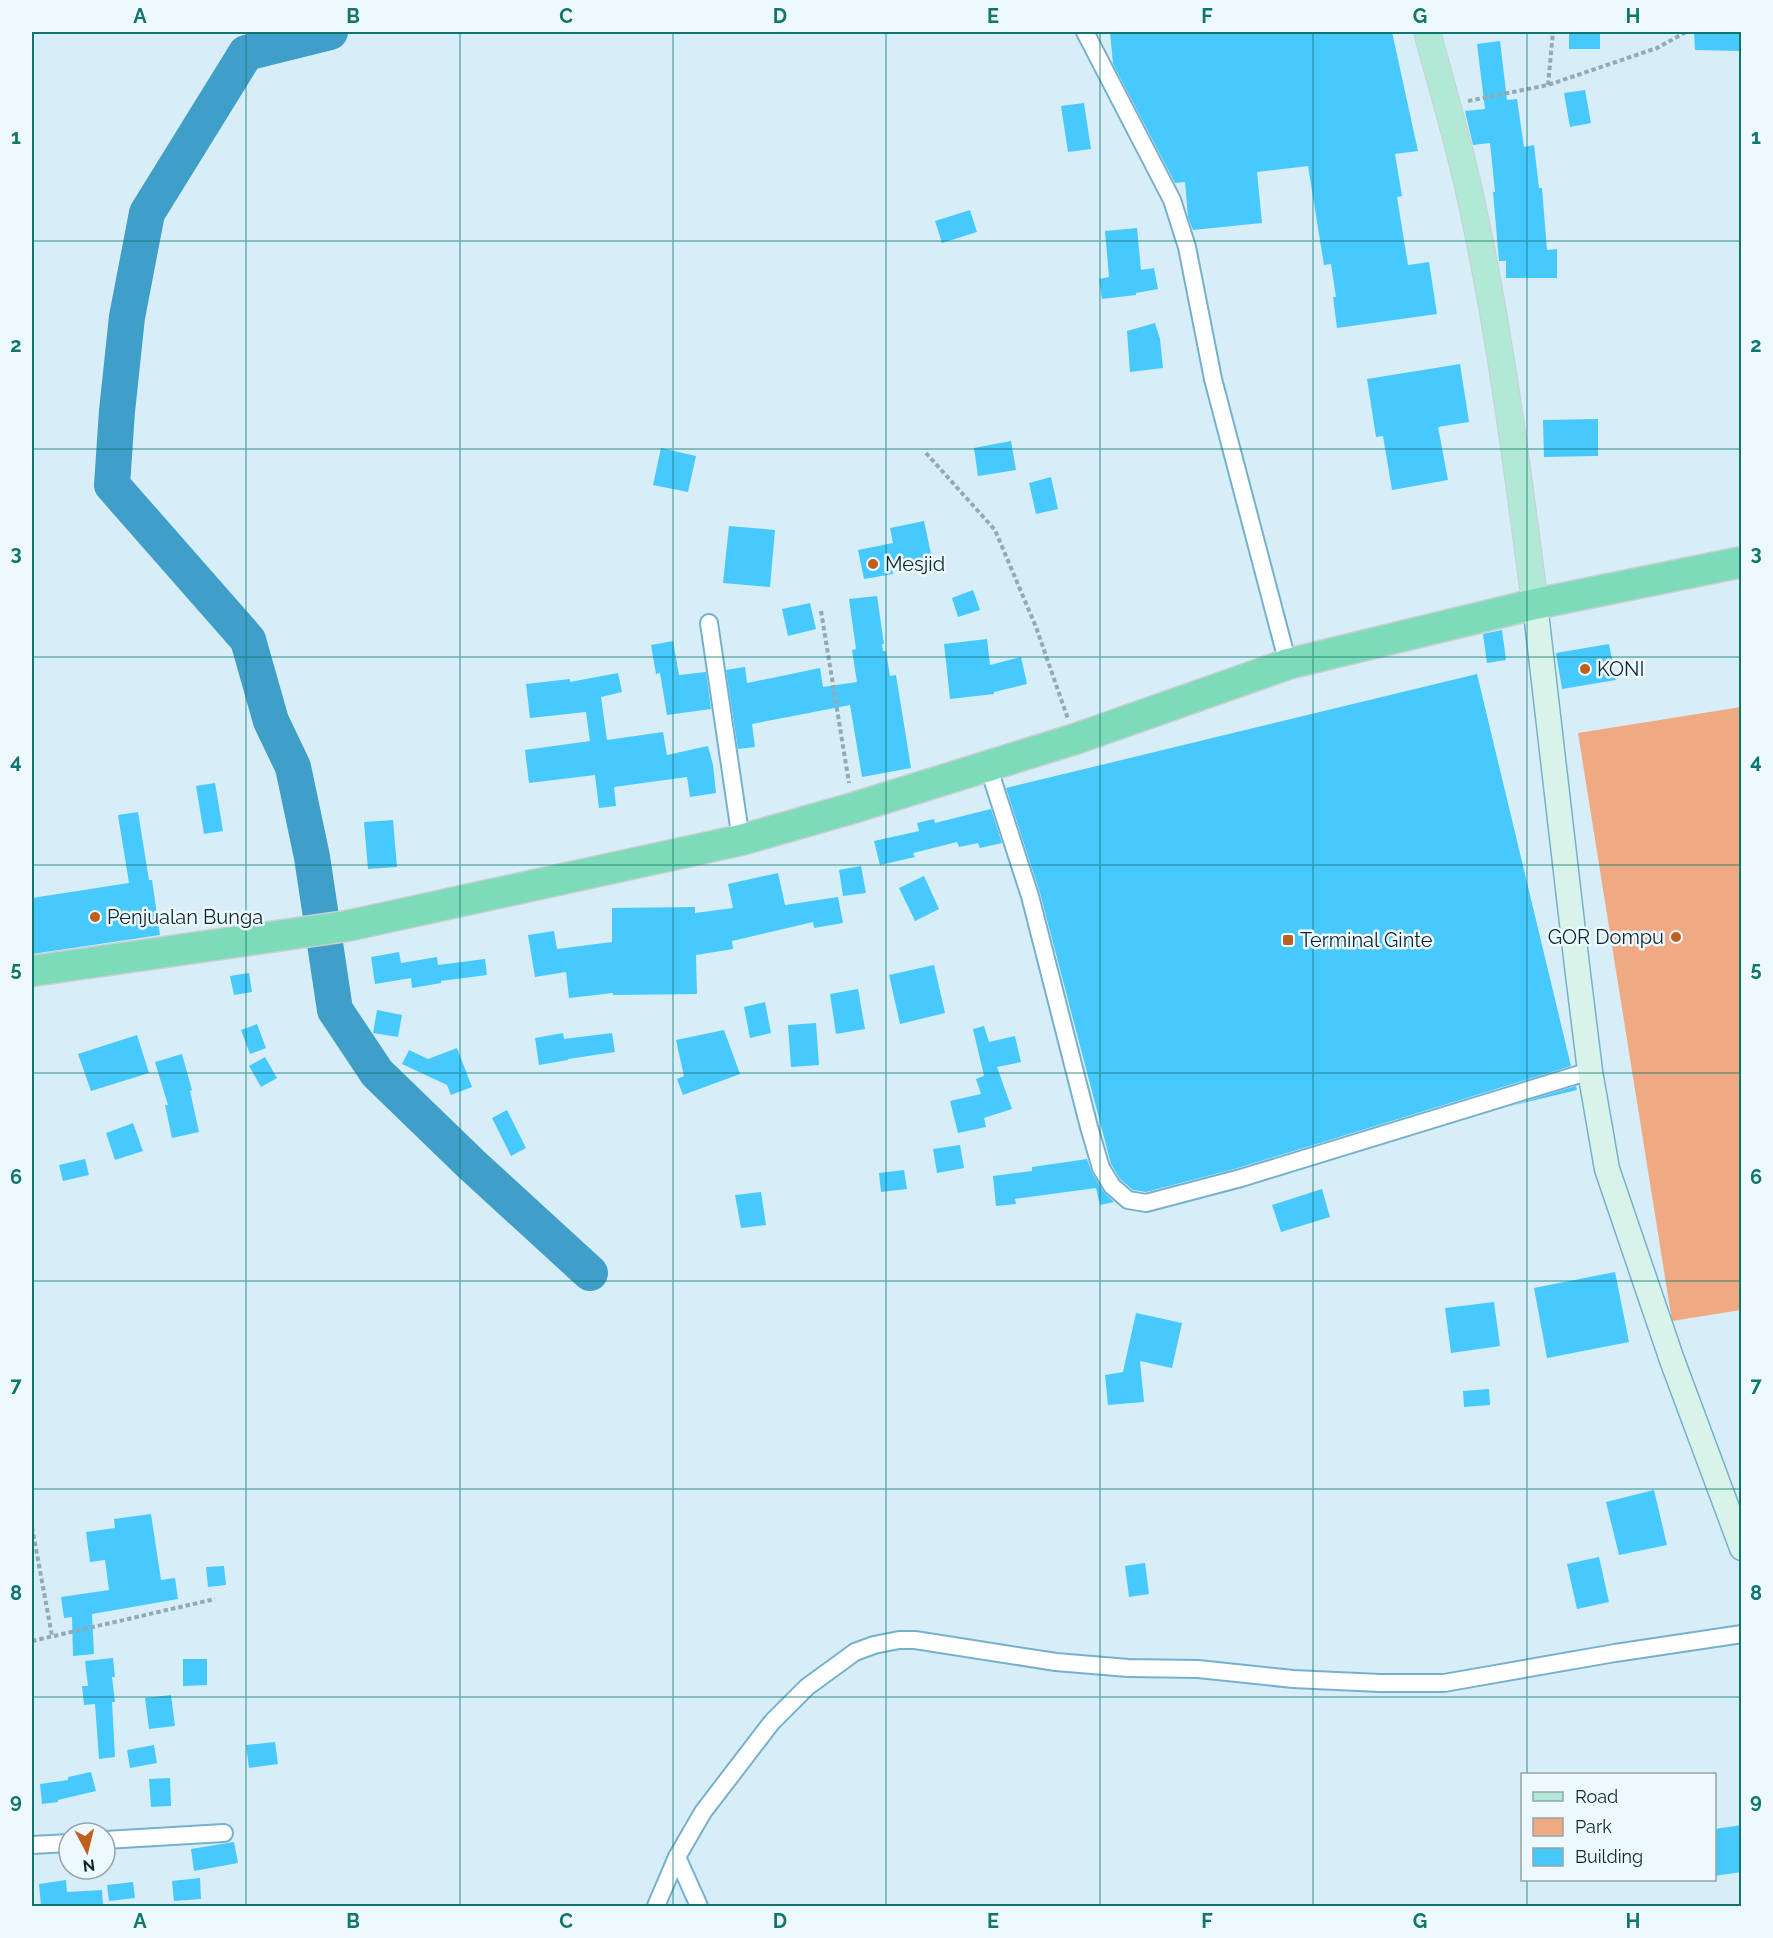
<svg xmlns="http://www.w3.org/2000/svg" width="1773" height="1938" viewBox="0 0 1773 1938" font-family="Raleway,sans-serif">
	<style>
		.green { fill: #f0aa83 }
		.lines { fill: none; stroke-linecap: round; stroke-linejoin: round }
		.river { stroke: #3f9fc8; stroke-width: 36 }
		.building { fill: #47c9fe }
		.street-casing { stroke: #76b0cc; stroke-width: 20 }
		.secondary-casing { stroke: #76b0cc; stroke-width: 27 }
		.primary-casing { stroke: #cacfd2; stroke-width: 28 }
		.highway-casing { stroke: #cacfd2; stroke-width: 33 }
		.path { stroke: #93aab5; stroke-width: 4; stroke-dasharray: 4.5 3; stroke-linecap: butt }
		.street { stroke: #fff; stroke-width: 16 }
		.secondary { stroke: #d8f4ea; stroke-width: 24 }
		.primary { stroke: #b1e9d6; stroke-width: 26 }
		.highway { stroke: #7ddbba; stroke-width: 30 }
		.grid { fill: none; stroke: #0f766e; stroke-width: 1.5; stroke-opacity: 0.55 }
		.poi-dot { fill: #bf5e1d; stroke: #edf9ff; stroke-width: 2 }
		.labels { text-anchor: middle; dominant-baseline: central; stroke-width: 5; stroke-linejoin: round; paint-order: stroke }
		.poi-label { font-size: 20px; fill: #0e2631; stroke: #edf9ff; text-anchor: start }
		.neatline { fill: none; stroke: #0f766e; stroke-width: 2 }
		.grid-label { font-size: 20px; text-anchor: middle; font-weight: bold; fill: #0f766e }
	</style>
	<rect width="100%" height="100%" fill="#d7eef9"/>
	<path class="green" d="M1741,707V1310L1672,1321L1578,733Z"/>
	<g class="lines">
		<path class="river" d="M330,32L246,53L147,213L127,317L117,411L112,485L248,640L271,721L293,767L312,857L335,1010L377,1073L471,1164L590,1273"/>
	</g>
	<g class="building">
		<path d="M1110,32H1392L1418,151L1395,154L1402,196L1397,197L1408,265L1429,262L1437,314L1337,328L1333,297H1336L1331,264L1324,265L1308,166L1257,172L1262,223L1193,230L1188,217L1185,182L1175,183L1113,64Z"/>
		<rect x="1569" y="32" width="31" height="17"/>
		<path d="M1694,32L1742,33V51L1695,50Z"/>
		<path d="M1500,41L1507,100L1517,99L1524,147L1534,145L1539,188H1542L1547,250L1557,249V278H1506V261H1499L1493,192H1495L1490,143L1473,145L1465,111L1485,109L1477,44Z"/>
		<path d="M1585,90L1591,123L1570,127L1564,93Z"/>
		<path d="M1084,103L1091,149L1068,152L1061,106Z"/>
		<path d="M970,210L977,232L942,243L935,221Z"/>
		<path d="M1137,228L1141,270L1154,268L1158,289L1136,293V295L1102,299L1099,279L1109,277L1105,231Z"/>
		<path d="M1155,323L1160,339L1163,368L1130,372L1127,331Z"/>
		<path d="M1460,364L1469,422L1438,427L1448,480L1392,490L1383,436L1376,437L1367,379Z"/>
		<path d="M1598,419V456L1544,457L1543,420Z"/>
		<path d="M1011,441L1016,470L978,476L974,448Z"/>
		<path d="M661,448L696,456L688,492L653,485Z"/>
		<path d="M1051,477L1058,509L1036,514L1029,483Z"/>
		<path d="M924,521L932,558L892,567L893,574L864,579L858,550L893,543L890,528Z"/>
		<path d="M729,526L775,530L770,587L723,583Z"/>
		<path d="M973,590L980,610L958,617L952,598Z"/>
		<path d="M877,596L884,644H882L883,651H886L890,676L896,675L911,768L862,777L850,705L752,724L755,747L738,749L726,670L745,667L747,683L820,668L823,687L857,682L852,650L856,649L849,599Z"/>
		<path d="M810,603L816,629L788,636L782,609Z"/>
		<path d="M1502,630L1506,660L1487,663L1483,634Z"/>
		<path d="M987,639L990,665L1021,657L1027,684L994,692V694L950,699L944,644Z"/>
		<path d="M673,641L679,675L706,672L711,709L667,715L660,673L656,674L651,645Z"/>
		<path d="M1609,644L1616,680L1562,689L1556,653Z"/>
		<path d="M618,673L622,692L601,697L607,740L663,732L667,755L708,746L713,765L716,793L690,797L687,777L614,787L616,806L599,808L595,775L529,783L525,750L590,741L586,712L530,718L526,684L570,679V682Z"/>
		<path d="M1477,674L1571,1066L1238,1168L1146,1192L1133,1190L1120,1179L1111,1164L1040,893L1006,788Z"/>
		<path d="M215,783L223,831L204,834L196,786Z"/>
		<path d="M991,809L1002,843L980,848L978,843L959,847L957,842L913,853L915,857L880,865L874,841L919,831L917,823L934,819L935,823Z"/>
		<path d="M138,812L149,880H152L160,935L32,954V898L129,883L118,815Z"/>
		<path d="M393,820L397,867L368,869L364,822Z"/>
		<path d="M861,866L866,893L843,896L839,870Z"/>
		<path d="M778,873L785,905L838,897L843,923L814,928L813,922L732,941L733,949L696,955L697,994L613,995V993L569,998L566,972L535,977L528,935L554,931L557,949L612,942V908L695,907V913L733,908L728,884Z"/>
		<path d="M924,876L939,909L915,921L899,888Z"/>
		<path d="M399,952L401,963L437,957L438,965L485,959L487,975L441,981V983L412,988L411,978L375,984L371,957Z"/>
		<path d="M934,965L945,1013L900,1024L889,975Z"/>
		<path d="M249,973L252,992L234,995L230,976Z"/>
		<path d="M858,989L865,1029L836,1034L830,994Z"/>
		<path d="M765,1002L771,1033L750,1038L744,1007Z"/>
		<path d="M377,1010L402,1015L398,1037L373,1033Z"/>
		<path d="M816,1023L819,1065L791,1067L788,1025Z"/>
		<path d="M257,1024L266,1048L250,1054L241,1030Z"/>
		<path d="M984,1026L989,1042L1015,1036L1021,1062L997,1067L1012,1109L984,1118L986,1127L958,1133L950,1101L981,1094L976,1079L984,1076L973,1029Z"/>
		<path d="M724,1030L740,1074L683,1095L677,1079L684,1076L676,1040Z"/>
		<path d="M563,1033L564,1039L612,1033L615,1052L568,1059V1060L539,1065L535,1038Z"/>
		<path d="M137,1035L149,1073L91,1091L78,1054Z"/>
		<path d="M457,1048L472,1087L451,1095L447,1085L402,1064L409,1050L428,1059Z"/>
		<path d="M182,1054L192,1090L190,1091L199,1132L172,1138L165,1105H168L155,1062Z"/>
		<path d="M265,1057L277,1078L261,1087L249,1066Z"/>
		<path d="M1576,1086L1577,1090L1511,1106Z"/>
		<path d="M507,1110L526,1148L511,1156L492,1118Z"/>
		<path d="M133,1123L143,1151L115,1160L106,1133Z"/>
		<path d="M960,1145L964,1168L937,1173L933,1149Z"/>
		<path d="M85,1159L89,1175L63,1181L59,1165Z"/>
		<path d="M1087,1159L1092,1173L1103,1191L1114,1202L1100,1205L1096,1188L1015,1199L1016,1204L996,1206L993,1176L1032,1171V1167Z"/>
		<path d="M904,1170L907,1189L881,1192L879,1173Z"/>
		<path d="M1322,1189L1330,1217L1281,1232L1272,1205Z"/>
		<path d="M761,1192L766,1225L741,1228L735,1195Z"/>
		<path d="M1615,1272L1629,1342L1547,1358L1534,1288Z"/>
		<path d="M1494,1302L1500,1346L1451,1353L1445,1308Z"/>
		<path d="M1136,1313L1182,1323L1172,1368L1140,1361L1144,1402L1108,1405L1105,1375L1123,1372Z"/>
		<path d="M1489,1389L1490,1405L1464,1407L1463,1391Z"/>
		<path d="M1654,1490L1667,1545L1619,1555L1606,1502Z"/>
		<path d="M151,1514L161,1580L175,1578L178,1599L92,1614L94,1654L73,1656L72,1617L64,1618L61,1597L109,1590L105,1560L90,1562L86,1532L115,1528L114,1519Z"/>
		<path d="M1599,1557L1609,1602L1577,1609L1567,1564Z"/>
		<path d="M1145,1563L1149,1594L1129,1597L1125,1566Z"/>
		<path d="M224,1566L226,1585L208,1587L206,1567Z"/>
		<path d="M113,1658L115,1677H112L115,1702H112L115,1757L99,1759L95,1704L84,1705L82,1686H88L85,1661Z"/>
		<path d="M183,1659H207V1685L183,1686Z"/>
		<path d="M171,1695L175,1726L149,1729L145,1698Z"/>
		<path d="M275,1742L278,1764L249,1768L246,1745Z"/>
		<path d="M154,1745L157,1763L130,1768L127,1750Z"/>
		<path d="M91,1772L96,1791L58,1800V1802L42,1804L40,1784L68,1780V1777Z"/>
		<path d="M170,1778L171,1806L151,1807L149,1779Z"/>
		<path d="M1742,1825V1872L1714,1876V1829Z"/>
		<path d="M234,1842L238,1863L194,1871L191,1849Z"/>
		<path d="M200,1878L201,1899L174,1901L172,1881Z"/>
		<path d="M66,1880L67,1892L102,1890L103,1906H41L39,1884Z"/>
		<path d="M133,1882L135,1898L109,1901L107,1885Z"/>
	</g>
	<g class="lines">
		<defs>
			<g id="street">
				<path d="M1085,32L1172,200L1187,247L1213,379L1288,664"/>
				<path d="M709,623L741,840"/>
				<path d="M988,766L1030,896L1089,1127L1101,1168L1112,1186L1128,1200L1146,1203L1241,1178L1590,1071"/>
				<path d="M105,1840L224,1833"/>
				<path d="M32,1845L69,1843"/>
				<path d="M656,1906L677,1857"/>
				<path d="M699,1906L677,1857L703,1812L772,1722L807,1687L855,1652L874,1645L899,1640H915L1056,1662L1128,1668L1198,1669L1293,1679L1380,1683H1444L1615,1653L1742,1634"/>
			</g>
			<path id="secondary" d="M1535,604L1577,966L1590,1071L1607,1169L1672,1360L1742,1548"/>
			<path id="primary" d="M1427,32C1441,83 1456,134 1468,186C1499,324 1517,465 1535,604"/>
			<path id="highway" d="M32,971L347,926L741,840L853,808L1075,739L1288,664L1535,604L1742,562"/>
		</defs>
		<use href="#street" class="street-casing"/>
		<use href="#secondary" class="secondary-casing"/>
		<use href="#primary" class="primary-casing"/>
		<use href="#highway" class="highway-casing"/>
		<g class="path">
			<path d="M1548,85L1553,32"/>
			<path d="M1468,101L1548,85L1657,48L1686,32"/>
			<path d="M926,453L995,530L1036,627L1068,719"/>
			<path d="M821,611L849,783"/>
			<path d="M32,1527L52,1636"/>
			<path d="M32,1641L215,1599"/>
		</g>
		<use href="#street" class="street"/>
		<use href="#secondary" class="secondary"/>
		<use href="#primary" class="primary"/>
		<use href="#highway" class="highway"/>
	</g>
	<path class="grid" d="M246,32V1906M460,32V1906M673,32V1906M886,32V1906M1100,32V1906M1313,32V1906M1527,32V1774M32,241H1742M32,449H1742M32,657H1742M32,865H1742M32,1073H1742M32,1281H1742M32,1489H1742M32,1697H1742M1527,1880V1906"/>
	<g class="poi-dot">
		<circle cx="873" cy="564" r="6"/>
		<circle cx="1585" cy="669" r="6"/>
		<circle cx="95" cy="917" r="6"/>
		<circle cx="1676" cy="937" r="6"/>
		<rect x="1282" y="934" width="12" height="12" rx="3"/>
	</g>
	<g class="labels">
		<g class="poi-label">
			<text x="885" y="564">Mesjid</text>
			<text x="1597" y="669">KONI</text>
			<text x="107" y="917">Penjualan Bunga</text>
			<text x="1664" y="937" text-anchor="end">GOR Dompu</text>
			<text x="1300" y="940">Terminal Ginte</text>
		</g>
	</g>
	<rect width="1773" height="1938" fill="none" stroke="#edf9ff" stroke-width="66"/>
	<rect x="1521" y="1773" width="195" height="108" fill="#edf9ff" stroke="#94a5ad" stroke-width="1.5"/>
	<rect x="1533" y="1792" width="30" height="9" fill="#b1e9d6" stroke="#94a5ad" stroke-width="1.5"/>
	<text x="1575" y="1803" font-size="18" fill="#0e2631">Road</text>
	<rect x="1533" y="1818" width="30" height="18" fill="#f0aa83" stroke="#94a5ad" stroke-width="1.5"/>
	<text x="1575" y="1833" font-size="18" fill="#0e2631">Park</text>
	<rect x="1533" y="1848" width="30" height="18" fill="#47c9fe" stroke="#94a5ad" stroke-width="1.5"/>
	<text x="1575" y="1863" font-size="18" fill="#0e2631">Building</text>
	<g transform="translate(87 1851) rotate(173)"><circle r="28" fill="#edf9ff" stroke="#94a5ad" stroke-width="1.5"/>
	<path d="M0-4.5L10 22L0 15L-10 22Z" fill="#bf5e1d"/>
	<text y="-9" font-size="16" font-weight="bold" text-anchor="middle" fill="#0e2631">N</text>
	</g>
	<rect x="33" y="33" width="1707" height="1872" class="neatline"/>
	<g class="grid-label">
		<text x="140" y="23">A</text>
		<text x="353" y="23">B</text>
		<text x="566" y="23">C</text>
		<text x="780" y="23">D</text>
		<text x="993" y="23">E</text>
		<text x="1207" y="23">F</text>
		<text x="1420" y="23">G</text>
		<text x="1633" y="23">H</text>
		<text x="16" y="144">1</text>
		<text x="1756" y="144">1</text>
		<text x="16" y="352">2</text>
		<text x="1756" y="352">2</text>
		<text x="16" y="560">3</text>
		<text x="1756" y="560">3</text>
		<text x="16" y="768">4</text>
		<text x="1756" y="768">4</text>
		<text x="16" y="976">5</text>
		<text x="1756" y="976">5</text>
		<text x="16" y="1184">6</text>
		<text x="1756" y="1184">6</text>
		<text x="16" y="1392">7</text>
		<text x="1756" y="1392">7</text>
		<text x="16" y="1600">8</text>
		<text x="1756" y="1600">8</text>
		<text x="16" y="1808">9</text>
		<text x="1756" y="1808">9</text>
		<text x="140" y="1928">A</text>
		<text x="353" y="1928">B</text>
		<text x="566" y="1928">C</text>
		<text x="780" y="1928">D</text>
		<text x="993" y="1928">E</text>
		<text x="1207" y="1928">F</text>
		<text x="1420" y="1928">G</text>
		<text x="1633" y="1928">H</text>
	</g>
</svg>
